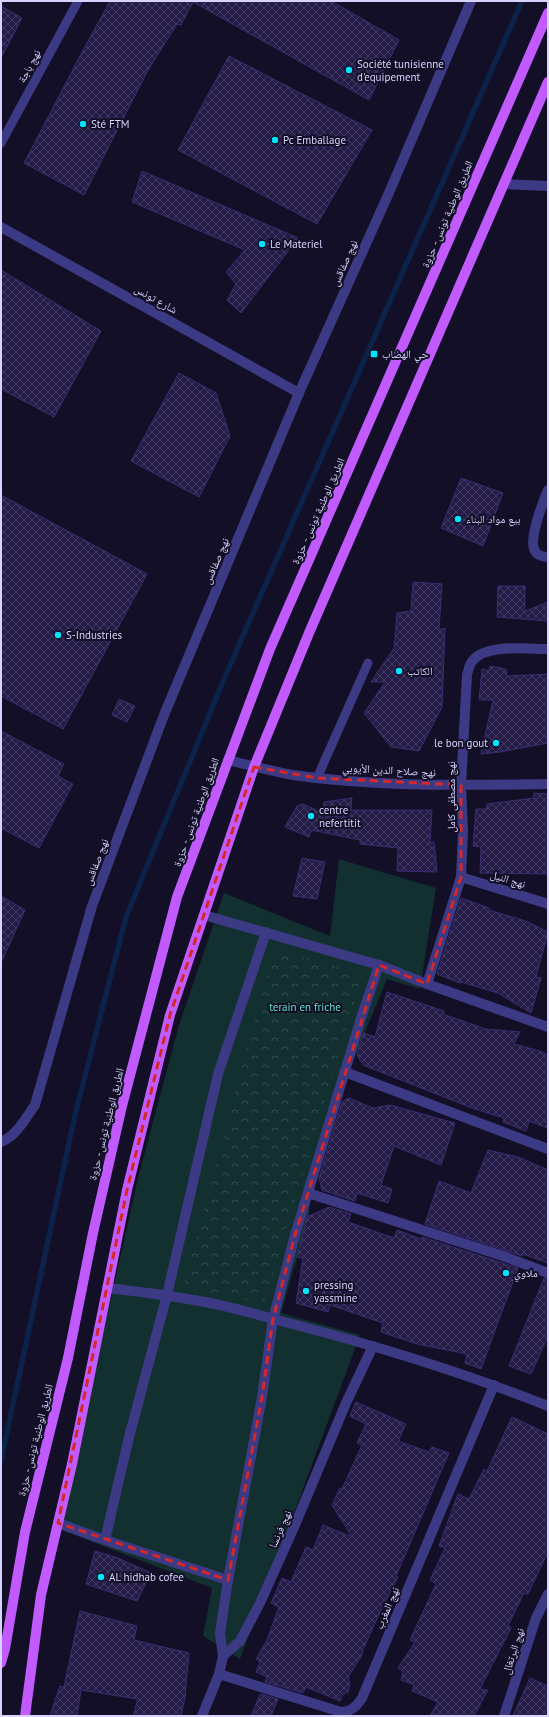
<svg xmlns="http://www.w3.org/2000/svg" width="549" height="1717" viewBox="0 0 549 1717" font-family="'PT Sans','Noto Naskh Arabic',sans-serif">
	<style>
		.green { fill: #12302f }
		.forest { fill: url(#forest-crowns) }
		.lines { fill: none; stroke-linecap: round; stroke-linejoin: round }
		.stream { stroke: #0c2248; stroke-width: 5.5 }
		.building { fill: url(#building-cross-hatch); stroke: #3b2d73 }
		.service { stroke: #3d3a85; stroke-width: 9 }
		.minor { stroke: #3d3a85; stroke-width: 10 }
		.primary { stroke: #c25bff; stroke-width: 10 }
		.marked { fill: none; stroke: #d62828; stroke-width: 3; stroke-dasharray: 8 5; stroke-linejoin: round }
		.poi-dot { fill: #00e5ff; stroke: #130f26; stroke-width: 1.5 }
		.labels { text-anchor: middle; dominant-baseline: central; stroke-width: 4; stroke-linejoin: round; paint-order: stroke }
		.poi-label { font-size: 11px; fill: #d9d4ff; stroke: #130f26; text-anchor: start }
		.street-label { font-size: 11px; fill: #d9d4ff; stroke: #130f26 }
		.park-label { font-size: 11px; fill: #5fe0c0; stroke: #130f26 }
	</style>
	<defs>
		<pattern id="forest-crowns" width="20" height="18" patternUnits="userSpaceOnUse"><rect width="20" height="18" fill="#12302f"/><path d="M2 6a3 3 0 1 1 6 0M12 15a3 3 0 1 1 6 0" fill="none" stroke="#344d4e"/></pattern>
		<pattern id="building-cross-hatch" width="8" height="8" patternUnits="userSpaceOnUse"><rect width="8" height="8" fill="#241b47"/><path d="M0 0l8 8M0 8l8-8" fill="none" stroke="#433b63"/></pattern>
	</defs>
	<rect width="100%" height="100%" fill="#130f26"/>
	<path class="green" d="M339,859L436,888L420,989L387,979L322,1136L311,1168L309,1217L281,1313L360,1335L240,1659L203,1636L212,1588L59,1529L139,1174L179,1025L224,893L330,936Z"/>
	<path class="forest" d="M274,949L363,974L264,1303L183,1288Z"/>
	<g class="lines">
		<path class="stream" d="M1,1460L75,1115L126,917L224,679L522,1"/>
	</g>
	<g class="building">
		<path d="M110,1H331L399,40L369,100L193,2L181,25L177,24L147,72L84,195L24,163L80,56Z"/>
		<path d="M1,6L22,18L1,58Z"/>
		<path d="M229,56L372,130L317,224L178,150Z"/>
		<path d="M142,171L298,238L241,313L227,300L236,284L226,272L245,250L132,202Z"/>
		<path d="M1,270L101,331L54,417L1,389Z"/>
		<path d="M179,373L216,393L230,436L199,497L131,461Z"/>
		<path d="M461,478L503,493L483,546L441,528Z"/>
		<path d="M1,495L147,574L63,729L1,696Z"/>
		<path d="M413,582L442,584L439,630L445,628L442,707L419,751L391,747L364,713L385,682H371L394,648L397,613L411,611Z"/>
		<path d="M498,586H525V611L548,602V621L497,617Z"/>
		<path d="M490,666L506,669L507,676L548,674V743L500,752L481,754L493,700H479L482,669L489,671Z"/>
		<path d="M119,699L135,706L127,722L112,715Z"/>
		<path d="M1,731L64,764L58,776L73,784L39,848L1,828Z"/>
		<path d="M534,793L548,794V874L480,873L481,847L473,846L476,809H486L487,804L534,798Z"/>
		<path d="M352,798L351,810H432L430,842H434L437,872L397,871L398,848L360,844V840L311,830L309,837L285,827L297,806L303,804L323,813L324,802Z"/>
		<path d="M302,858L325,862L317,899L293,896Z"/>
		<path d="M1,896L25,910L1,963Z"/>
		<path d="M461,898L489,908V910L526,921L548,932L536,977L541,978L531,1013L498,993L461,982L460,983L437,974Z"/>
		<path d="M387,992L444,1011L443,1014L486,1029L520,1032L514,1044L540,1051L548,1055V1128L529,1121L526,1131L503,1122L504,1118L472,1108L363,1065L357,1055L361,1041L364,1033L375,1037Z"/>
		<path d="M349,1098L373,1108L390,1105L455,1123L441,1165L394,1146L381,1185L392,1189L388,1203L357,1193L355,1201L322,1190L319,1178L342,1102Z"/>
		<path d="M488,1150L518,1157L548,1170V1263L523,1254L522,1256L425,1224L439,1181L471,1193Z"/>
		<path d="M329,1207L351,1214L348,1222L394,1238L397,1230L421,1239L422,1237L518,1268L481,1369L465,1363L467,1354L417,1344L381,1332L383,1323L330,1305L328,1312L296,1303L303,1258L297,1257L307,1217Z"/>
		<path d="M544,1278L548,1279V1336L531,1374L509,1366Z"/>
		<path d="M356,1402L406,1424L398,1441L429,1452L432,1447L449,1453L396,1576L398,1577L379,1614L362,1652V1655L348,1677L350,1684L348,1692L343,1694L340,1701L306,1687L303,1693L265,1682L267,1677L256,1672L260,1662L256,1659L267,1640L279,1607L271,1603L282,1578L291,1582L306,1547L313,1550L323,1525L352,1537L332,1505L340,1488L342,1489L362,1445L357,1443L366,1424L350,1416Z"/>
		<path d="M512,1417L548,1434V1552L528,1594L524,1593L508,1626L511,1628L480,1689L488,1690L474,1716H430L438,1702L412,1691L414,1685L401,1680L403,1672L398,1668L415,1642L410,1640L436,1584L430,1580L445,1548L439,1546L458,1494L469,1499L484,1469L487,1471Z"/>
		<path d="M95,1551L118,1558L151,1573L137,1601L86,1584Z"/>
		<path d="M80,1611L137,1626L134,1640L189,1653L185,1698L181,1716H133L138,1699L81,1690L77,1716H50L60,1686L64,1687Z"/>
		<path d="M530,1678L548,1686V1716H513Z"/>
		<path d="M260,1694L278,1699L271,1716H251Z"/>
	</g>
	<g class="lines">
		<g class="service">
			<path d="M1,143L78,1"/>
			<path d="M317,778L368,663"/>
		</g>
		<g class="minor">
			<path d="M504,184L548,186"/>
			<path d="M1,227L299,393"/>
			<path d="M548,490C543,502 528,540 535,551C537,555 543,557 548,557"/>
			<path d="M228,760C249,765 271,771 293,775C377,787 463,785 548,784"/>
			<path d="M461,877L548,904"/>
			<path d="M204,915L379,965L427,984L548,1027"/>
			<path d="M427,984L461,877L463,831L461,785L467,675C468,672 469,666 471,663C483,643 527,649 548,649"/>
			<path d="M345,1072L548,1149"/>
			<path d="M1,1142C17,1135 25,1119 35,1105L92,906L164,715L299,393L388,195L471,1"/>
			<path d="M308,1193L503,1256L548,1273"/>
			<path d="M107,1288C143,1292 180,1297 215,1304C244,1310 272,1319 300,1326C384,1348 467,1374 548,1406"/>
			<path d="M58,1523L105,1540"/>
			<path d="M228,1580L105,1540L129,1437L167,1295L218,1074L266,932"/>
			<path d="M223,1656L220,1633L228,1580L262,1397L273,1319L295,1235L362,1015L379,965"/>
			<path d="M219,1674L341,1712C352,1711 356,1707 362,1698L494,1385"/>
			<path d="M202,1716L219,1674L223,1656L240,1641L260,1603L295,1525L346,1403L373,1346"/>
			<path d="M504,1716L536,1618L548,1594"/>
		</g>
		<g class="primary">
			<path d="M1,1663L5,1649L25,1532L68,1358L93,1233L122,1106L177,897L270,649L548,13"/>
			<path d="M25,1716L41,1595L72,1464L127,1190L170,1015L254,767L309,633L548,82"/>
		</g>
	</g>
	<path class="marked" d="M254,767L317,778L461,785V877L427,984L379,965L295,1235L273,1319L262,1397L228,1580L58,1523L127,1190L170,1015Z"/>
	<g class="poi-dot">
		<circle cx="349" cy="70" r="4"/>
		<circle cx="83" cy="124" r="4"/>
		<circle cx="275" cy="140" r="4"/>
		<circle cx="262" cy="244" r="4"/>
		<rect x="370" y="350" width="8" height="8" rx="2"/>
		<circle cx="458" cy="519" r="4"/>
		<circle cx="58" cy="635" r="4"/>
		<circle cx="399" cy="671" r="4"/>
		<circle cx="496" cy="743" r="4"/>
		<circle cx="311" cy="816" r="4"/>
		<circle cx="506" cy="1273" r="4"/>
		<circle cx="306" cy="1291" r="4"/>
		<circle cx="101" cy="1577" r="4"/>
	</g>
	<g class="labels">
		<g class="poi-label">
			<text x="357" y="64">Société tunisienne<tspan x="357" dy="13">d'equipement</tspan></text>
			<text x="91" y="124">Sté FTM</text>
			<text x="283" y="140">Pc Emballage</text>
			<text x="270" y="244">Le Materiel</text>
			<text x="382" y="354">حي الهضاب</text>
			<text x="466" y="519">بيع مواد البناء</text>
			<text x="66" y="635">S-Industries</text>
			<text x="407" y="671">الكاتب</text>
			<text x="488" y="743" text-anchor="end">le bon gout</text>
			<text x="319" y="810">centre<tspan x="319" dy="13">nefertitit</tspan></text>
			<text x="514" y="1273">ملاوي</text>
			<text x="314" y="1285">pressing<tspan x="314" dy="13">yassmine</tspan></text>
			<text x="109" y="1577">AL hidhab cofee</text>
		</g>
		<g class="street-label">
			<text transform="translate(29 66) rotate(-62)">نهج باجة</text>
			<text transform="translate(447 214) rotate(-67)">الطريق الوطنية تونس - حزوة</text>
			<text transform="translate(344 263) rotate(-66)">نهج صفاقس</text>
			<text transform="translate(156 299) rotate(29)">شارع تونس</text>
			<text transform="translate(318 511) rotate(-66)">الطريق الوطنية تونس - حزوة</text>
			<text transform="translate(216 561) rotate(-67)">نهج صفاقس</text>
			<text transform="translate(389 770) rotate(3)">نهج صلاح الدين الأيوبي</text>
			<text transform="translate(451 797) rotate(-90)">نهج مصطفى كامل</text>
			<text transform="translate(196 812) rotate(-70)">الطريق الوطنية تونس - حزوة</text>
			<text transform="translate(96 862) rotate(-69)">نهج صفاقس</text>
			<text transform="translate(508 879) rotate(17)">نهج النيل</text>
			<text transform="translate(106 1124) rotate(-76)">الطريق الوطنية تونس - حزوة</text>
			<text transform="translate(35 1440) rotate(-76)">الطريق الوطنية تونس - حزوة</text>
			<text transform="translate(280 1529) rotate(-66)">نهج فرنسا</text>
			<text transform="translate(387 1608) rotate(-67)">نهج المغرب</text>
			<text transform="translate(513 1651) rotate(-72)">نهج البرتغال</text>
		</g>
		<g class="park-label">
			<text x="305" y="1007">terain en friche</text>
		</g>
	</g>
	<rect width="549" height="1717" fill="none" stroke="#d9d4ff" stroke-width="4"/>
</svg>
